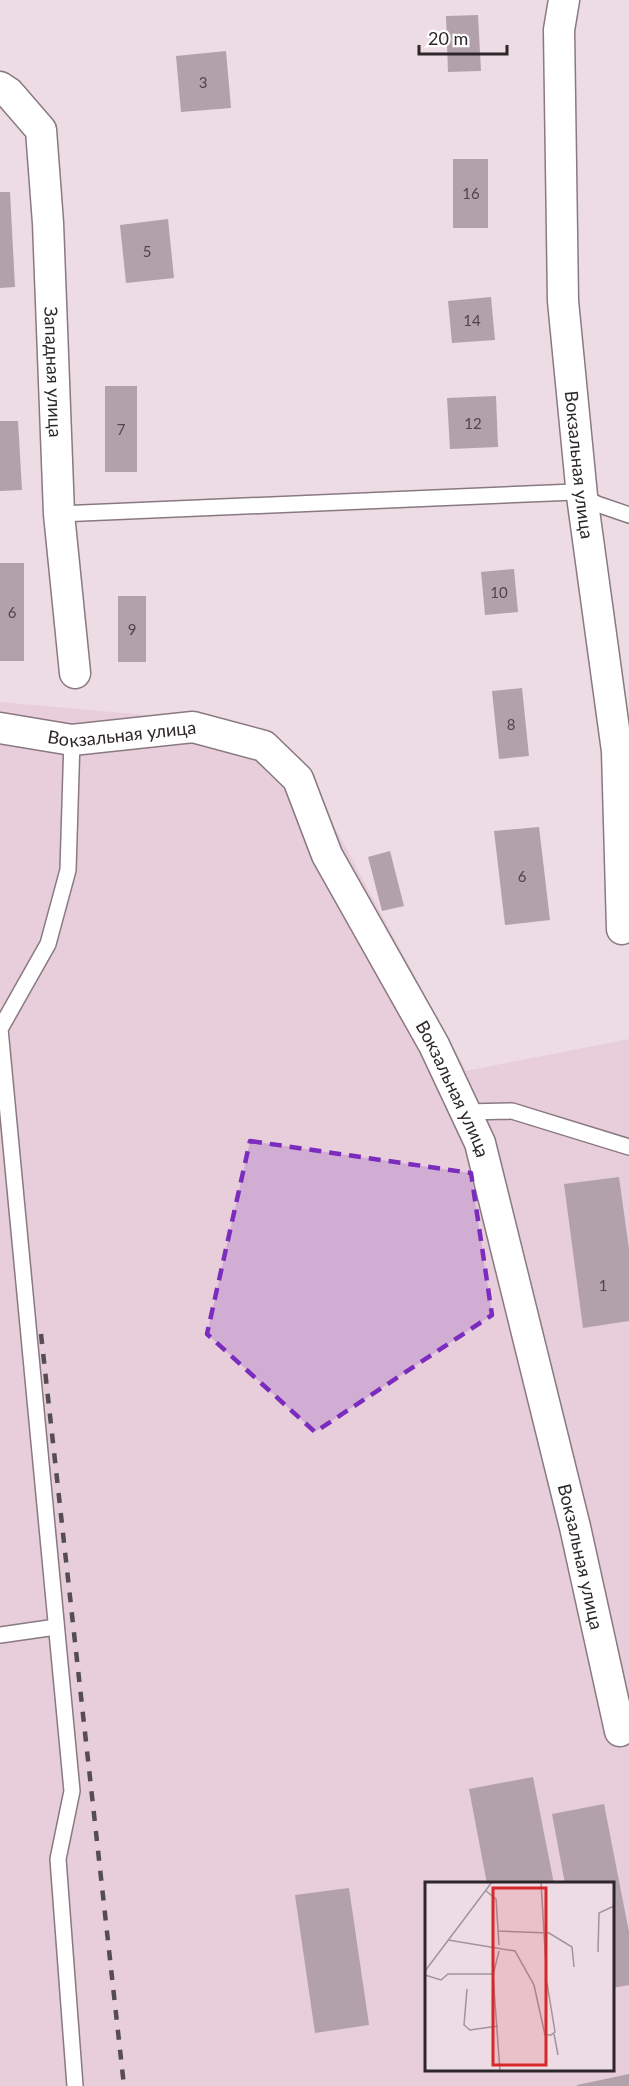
<svg xmlns="http://www.w3.org/2000/svg" width="629" height="2086" viewBox="0 0 629 2086" font-family="Lato,sans-serif">
	<style>
		.built { fill: #e7ceda; fill-rule: evenodd }
		.building { fill: #b2a1aa }
		.lines { fill: none; stroke-linecap: round; stroke-linejoin: round }
		.service-casing { stroke: #897981; stroke-width: 18 }
		.minor-casing { stroke: #897981; stroke-width: 33 }
		.service { stroke: #fff; stroke-width: 15 }
		.minor { stroke: #fff; stroke-width: 30 }
		.rail { stroke: #554d51; stroke-width: 4.5; stroke-dasharray: 10 10; stroke-linecap: butt }
		.marked { fill: #7b2cbf; fill-opacity: 0.2; stroke: #7b2cbf; stroke-width: 4.5; stroke-dasharray: 12 8; stroke-linejoin: round }
		.labels { text-anchor: middle; dominant-baseline: central; stroke-width: 4.5; stroke-linejoin: round; paint-order: stroke }
		.number-label { font-size: 15px; fill: #4e464a }
		.street-label { font-size: 18px; fill: #2d272a; stroke: #fff }
		.inset-road { fill: none; stroke: #a1949a; stroke-width: 1.5 }
		.view { fill: #d62828; fill-opacity: 0.15; stroke: #d62828; stroke-width: 3 }
		.inset-edge { fill: none; stroke: #2d272a; stroke-width: 3 }
	</style>
	<rect width="100%" height="100%" fill="#eedce5"/>
	<path class="built" d="M0,702L247,724L273,738L337,831L466,1071L629,1039V2086H0ZM426,1884H612V2070H426Z"/>
	<g class="building">
		<path d="M478,15L481,71L448,72L446,16Z"/>
		<path d="M226,51L231,108L181,112L176,56Z"/>
		<rect x="453" y="159" width="35" height="69"/>
		<path d="M0,192H10L15,287L0,288Z"/>
		<path d="M168,219L174,278L126,283L120,225Z"/>
		<path d="M491,297L495,340L452,343L448,301Z"/>
		<rect x="105" y="386" width="32" height="86"/>
		<path d="M496,396L498,447L450,449L447,398Z"/>
		<path d="M0,421H18L22,490L0,491Z"/>
		<rect x="0" y="563" width="24" height="98"/>
		<path d="M514,569L518,612L485,615L481,572Z"/>
		<rect x="118" y="596" width="28" height="66"/>
		<path d="M522,688L529,756L499,759L492,691Z"/>
		<path d="M539,827L550,920L505,925L494,831Z"/>
		<path d="M390,851L404,906L382,911L368,857Z"/>
		<path d="M619,1177L629,1249V1321L583,1328L564,1184Z"/>
		<path d="M533,1777L554,1884H487L469,1789Z"/>
		<path d="M604,1804L629,1932V1985L612,1988V1884H565L552,1814Z"/>
		<path d="M349,1888L369,2025L315,2033L295,1895Z"/>
		<path d="M629,2074V2086H577V2085Z"/>
	</g>
	<g class="lines">
		<defs>
			<g id="service">
				<path d="M59,514L575,492L597,504L629,515"/>
				<path d="M72,740L68,870L48,944L0,1029L72,1791L58,1859L75,2086"/>
				<path d="M465,1112L512,1111L629,1147"/>
				<path d="M0,1635L56,1627"/>
			</g>
			<g id="minor">
				<path id="s1" d="M564,0L559,30L563,301L582,496L617,751L622,929"/>
				<path id="s2" d="M0,87L9,93L41,130L48,223L59,514L75,673"/>
				<path id="s3" d="M0,728L72,740L193,727L264,746L298,779L327,855L434,1045L480,1143L575,1527L620,1731"/>
			</g>
		</defs>
		<use href="#service" class="service-casing"/>
		<use href="#minor" class="minor-casing"/>
		<use href="#service" class="service"/>
		<use href="#minor" class="minor"/>
		<path class="rail" d="M41,1334L124,2086"/>
	</g>
	<path class="marked" d="M250,1141L471,1173L492,1315L315,1432L207,1334Z"/>
	<g class="labels">
		<g class="number-label">
			<text x="203" y="82">3</text>
			<text x="471" y="193">16</text>
			<text x="147" y="251">5</text>
			<text x="472" y="320">14</text>
			<text x="473" y="423">12</text>
			<text x="121" y="429">7</text>
			<text x="499" y="592">10</text>
			<text x="12" y="612">6</text>
			<text x="132" y="629">9</text>
			<text x="511" y="724">8</text>
			<text x="522" y="876">6</text>
			<text x="603" y="1285">1</text>
		</g>
		<g class="street-label">
			<text stroke="none"><textPath href="#s2" startOffset="302">Западная улица</textPath></text>
			<text stroke="none"><textPath href="#s1" startOffset="466">Вокзальная улица</textPath></text>
			<text stroke="none"><textPath href="#s3" startOffset="123">Вокзальная улица</textPath></text>
			<text stroke="none"><textPath href="#s3" startOffset="663">Вокзальная улица</textPath></text>
			<text stroke="none"><textPath href="#s3" startOffset="1149">Вокзальная улица</textPath></text>
		</g>
	</g>
	<g transform="translate(425 1882)">
		<rect width="189" height="189" fill="#eedce5"/>
		<path class="inset-road" d="M116,0L121,85M61,9L71,17L74,63M73,49L124,51L147,65L149,85M23,58L90,69L109,103L120,153H126L130,150L122,101M74,69L68,93L75,189M173,70L174,31L189,24M0,89L67,0M0,93L16,98L23,92H68M42,107L39,143L45,148L73,144M129,152L133,173"/>
		<path class="view" d="M68,6H121V183H68Z"/>
		<rect width="189" height="189" class="inset-edge"/>
	</g>
	<path d="M419 45v9h88v-9" fill="none" stroke="#2d272a" stroke-width="3"/>
	<text x="428" y="45" font-size="18" fill="#2d272a" stroke="#ffffff" stroke-width="4.5" paint-order="stroke">20 m</text>
</svg>
